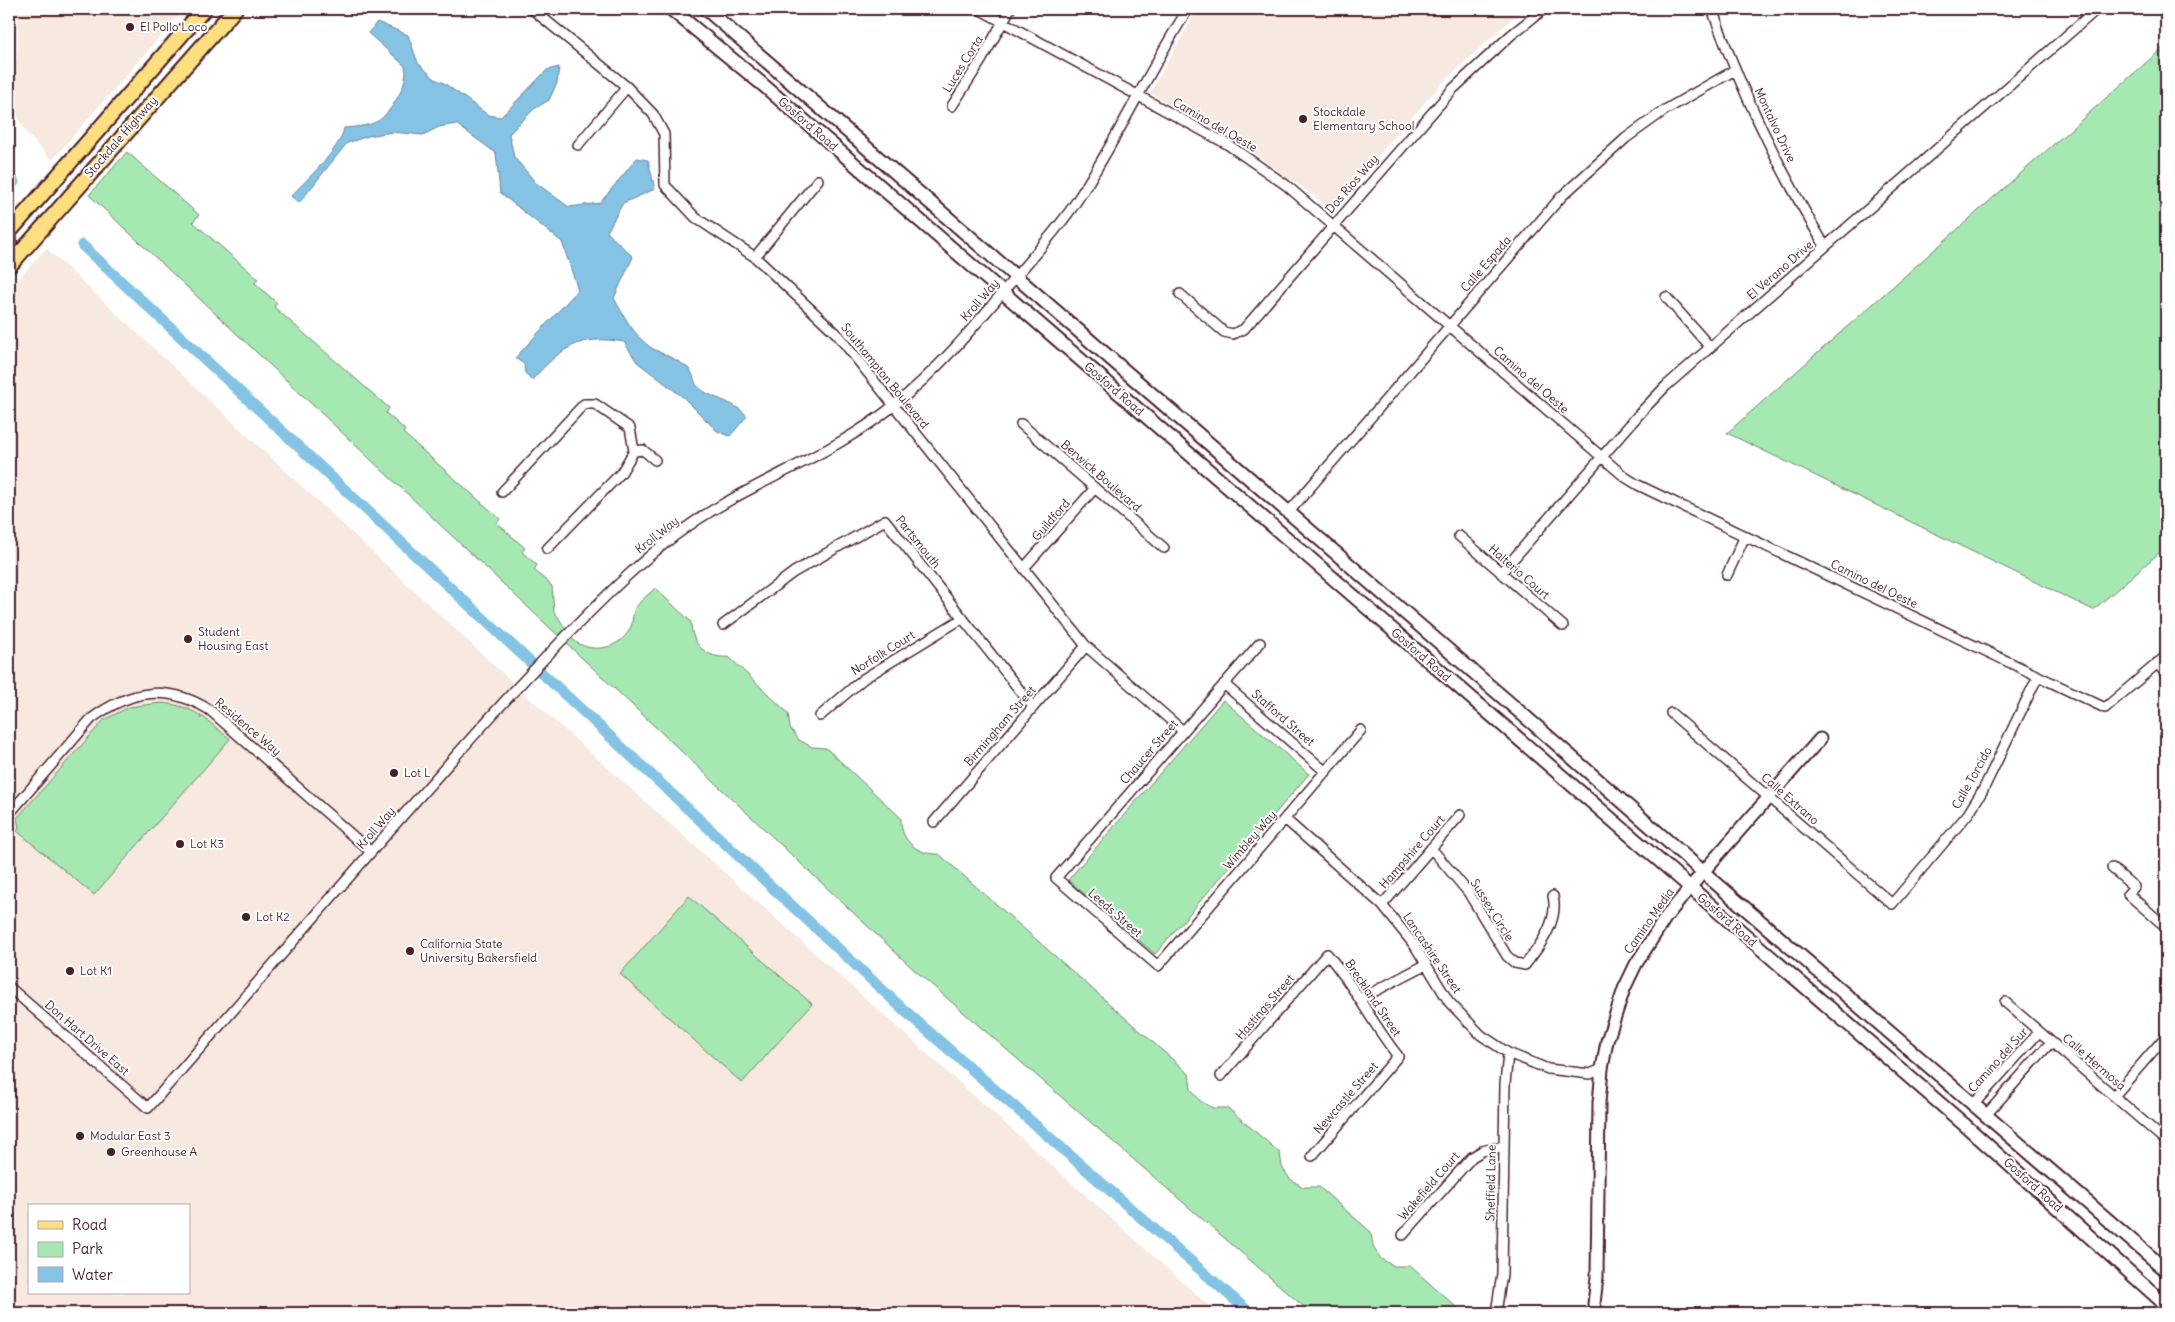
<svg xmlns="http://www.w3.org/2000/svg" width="2175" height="1322" viewBox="0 0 2175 1322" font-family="Delius,sans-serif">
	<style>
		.built { fill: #f7e9df; fill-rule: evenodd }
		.green { fill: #a5e8b2; stroke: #78846e }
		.water { fill: #85c3e5; stroke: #6d819b }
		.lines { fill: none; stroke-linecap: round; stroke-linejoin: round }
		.canal { stroke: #85c3e5; stroke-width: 11 }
		.minor-casing { stroke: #4a1f2b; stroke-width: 12 }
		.tertiary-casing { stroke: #4a1f2b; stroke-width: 15 }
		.secondary-casing { stroke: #4a1f2b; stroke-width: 16 }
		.primary-casing { stroke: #4a1f2b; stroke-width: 18 }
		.minor { stroke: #fff; stroke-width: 9 }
		.tertiary { stroke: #fff; stroke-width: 11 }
		.secondary { stroke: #fff; stroke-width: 12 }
		.primary { stroke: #fddf80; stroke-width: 14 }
		.poi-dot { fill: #4a1f2b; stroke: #fff; stroke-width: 2 }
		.labels { text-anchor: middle; stroke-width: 4; stroke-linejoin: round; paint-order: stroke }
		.poi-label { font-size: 12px; fill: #4a1f2b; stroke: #fff; text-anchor: start }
		.street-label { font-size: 12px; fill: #4a1f2b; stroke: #fff }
	</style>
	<rect width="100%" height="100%" fill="#fff"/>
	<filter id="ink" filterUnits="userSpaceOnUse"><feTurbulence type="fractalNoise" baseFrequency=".02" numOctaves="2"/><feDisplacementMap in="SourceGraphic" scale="10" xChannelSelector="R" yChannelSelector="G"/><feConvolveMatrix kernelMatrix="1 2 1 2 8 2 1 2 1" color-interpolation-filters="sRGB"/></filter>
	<g filter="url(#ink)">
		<path class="built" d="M 17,9 L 184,9 L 52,160 L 28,135 L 19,120 L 15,104 L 14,85 L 18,43 Z
			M 1198,9 L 1525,9 L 1510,20 L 1440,85 L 1337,203 L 1328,206 L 1242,145 L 1150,93 Z
			M 46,248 L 526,695 L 1217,1313 L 9,1313 L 9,290 ZM 29,1206 L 189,1206 L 189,1293 L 29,1293 Z"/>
		<path class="green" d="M 2166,45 L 2166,547 L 2093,610 L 1727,433 Z
			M 127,152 L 199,215 L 193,222 L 258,279 L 255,283 L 277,303 L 274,307 L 389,408 L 386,413 L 405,430 L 403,433 L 500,519 L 497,523 L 525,548 L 522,552 L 537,565 L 534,570 L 552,586 L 554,612 C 563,621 565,634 576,642 C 594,654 620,648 630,629 C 633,623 632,612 636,607 C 641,600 649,594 655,588 L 691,622 C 691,644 706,659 729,657 L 788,713 L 790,728 L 799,740 L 812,747 L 826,748 L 901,818 C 900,841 918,855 939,854 L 1189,1074 L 1191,1089 L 1200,1101 L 1213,1108 L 1228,1108 L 1280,1153 L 1282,1167 L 1290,1179 L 1303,1187 L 1319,1187 L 1371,1232 L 1373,1247 L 1381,1259 L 1394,1266 L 1410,1266 L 1463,1313 L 1311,1313 L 911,967 L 89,195 Z
			M 1223,700 L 1309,774 L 1155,954 L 1068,880 Z
			M 161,703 C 176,704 189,708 201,716 L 200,718 L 203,717 L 230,739 L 94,895 L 17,831 L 19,828 L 17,818 L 104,720 L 129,707 Z
			M 689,896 L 812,1004 L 742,1083 L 620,974 Z"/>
		<path class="water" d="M 377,22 L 408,35 L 418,63 L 435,79 L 444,83 L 488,115 L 501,117 L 547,70 L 559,67 L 557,83 L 549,100 L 534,109 L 509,134 L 514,157 L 536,183 L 569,207 L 600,203 L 637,158 L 648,160 L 655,189 L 623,203 L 607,232 L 633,257 L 614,298 C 623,315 634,335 650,347 C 663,355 679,359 690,370 C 694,375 694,383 698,387 C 713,400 733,400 747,416 L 730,436 L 717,431 L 684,398 L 637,362 L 624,342 C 579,334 561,348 532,380 L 525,373 L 524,364 L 515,358 L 578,290 L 562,242 L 500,193 L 496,153 L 456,124 L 439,127 L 423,135 L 392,132 L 368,136 L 347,143 L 299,203 L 291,196 C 306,180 341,149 344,128 C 355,127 374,126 382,118 C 393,108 410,81 405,66 L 368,33 Z"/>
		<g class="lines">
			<path class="canal" d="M 9,176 L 14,182
				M 82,245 L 904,1010 L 1250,1313"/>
			<g class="minor-casing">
				<path id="minor" d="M 532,9 L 627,87 L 653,114 L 664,134 L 665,185 L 696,218 L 755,257 L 836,333 L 1086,646 L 1183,731
					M 979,9 L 1227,144 L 1286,185 L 1625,477 L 1638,485 L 2105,708 L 2166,656
					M 1712,9 C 1741,91 1780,171 1825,246
					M 952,106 L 981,61 L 1010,9
					M 578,145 L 627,87
					M 755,257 L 818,180
					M 1180,294 L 1224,332 L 1233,334 L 1244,329 L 1452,90 L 1511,35 L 1544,9
					M 1666,297 L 1710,347
					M 1021,424 L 1164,548
					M 634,451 L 643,450 L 655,460
					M 502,492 L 584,404 L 595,404 L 630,428 L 634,451 L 621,473 L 547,549
					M 1288,513 L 1562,196 L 1626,138 L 1665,110 L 1735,70
					M 1459,536 L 1563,626
					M 1024,568 L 1095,488
					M 1501,573 L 1641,412 L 1666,386 L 2097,9
					M 1727,575 L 1745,536
					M 723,625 L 794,572 L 885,520 L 1033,707
					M 1260,643 L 1056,878 L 1158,966 L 1361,730
					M 2157,663 L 2166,674
					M 1224,684 L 1326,772
					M 1671,713 L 1892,904 L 1968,814 L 1983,790 L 2038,676
					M 820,716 L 863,679 L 963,618
					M 9,814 L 91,719 C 131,689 169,684 211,711 L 371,852
					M 1285,819 L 1382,905 L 1415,946 L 1449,1002 L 1481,1035 L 1508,1053 L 1548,1069 L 1590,1074 L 1602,1069
					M 934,822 L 1086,646
					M 1431,848 L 1468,892 L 1507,956 L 1515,963 L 1525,965 C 1540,946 1559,921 1553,896
					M 2112,868 L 2134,887 L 2128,894 L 2166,927
					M 1382,905 L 1460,815
					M 9,987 L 148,1108 C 229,1015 310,922 391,829 C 467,743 543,655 627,576 C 657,548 689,523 725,503 C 781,471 841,448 892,407 C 940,369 979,321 1018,274 C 1038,250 1059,228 1076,202 C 1117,140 1148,72 1188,9
					M 1360,999 L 1425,965
					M 2005,1002 L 2166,1141
					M 1221,1076 L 1327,954 C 1355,986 1372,1024 1398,1056 L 1312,1156
					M 2114,1096 L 2166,1036
					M 1974,1104 L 2039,1032
					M 1986,1115 L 2051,1042
					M 1403,1235 L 1472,1157 L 1482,1151 L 1504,1146
					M 1496,1313 L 1502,1274 L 1505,1084 L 1508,1053"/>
			</g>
			<g class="tertiary-casing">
				<path id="tertiary" d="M 1597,1313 L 1594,1304 L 1597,1277 L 1599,1103 L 1602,1069 L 1607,1041 L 1624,989 L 1636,964 L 1666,917 L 1703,872 L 1820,739"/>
			</g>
			<g class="secondary-casing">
				<path id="secondary" d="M 671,9 L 762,84 L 1966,1126 L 2166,1305
					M 706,9 L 1536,726 L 1703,872 L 2166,1270"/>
			</g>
			<g class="primary-casing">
				<path id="primary" d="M 9,232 L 204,9
					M 9,238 L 9,247
					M 9,266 L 235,9"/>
			</g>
			<use href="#minor" class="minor"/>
			<use href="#tertiary" class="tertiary"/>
			<use href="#secondary" class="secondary"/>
			<use href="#primary" class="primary"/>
		</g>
	</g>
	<g class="poi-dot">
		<circle cx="130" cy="27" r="5"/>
		<circle cx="1303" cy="119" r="5"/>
		<circle cx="188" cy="639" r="5"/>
		<circle cx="394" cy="773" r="5"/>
		<circle cx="180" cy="844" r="5"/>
		<circle cx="246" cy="917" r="5"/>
		<circle cx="410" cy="951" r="5"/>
		<circle cx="70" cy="971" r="5"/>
		<circle cx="80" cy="1136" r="5"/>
		<circle cx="111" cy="1152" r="5"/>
	</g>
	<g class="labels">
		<g class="poi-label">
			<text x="140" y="31">El Pollo Loco</text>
			<text x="1313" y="116">Stockdale<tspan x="1313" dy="14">Elementary School</tspan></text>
			<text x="198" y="636">Student<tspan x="198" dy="14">Housing East</tspan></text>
			<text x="404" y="777">Lot L</text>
			<text x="190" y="848">Lot K3</text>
			<text x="256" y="921">Lot K2</text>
			<text x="420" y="948">California State<tspan x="420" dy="14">University Bakersfield</tspan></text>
			<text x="80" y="975">Lot K1</text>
			<text x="90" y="1140">Modular East 3</text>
			<text x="121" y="1156">Greenhouse A</text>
		</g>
		<g class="street-label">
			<text transform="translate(963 64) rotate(-58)" y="4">Luces Corta</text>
			<text transform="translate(808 124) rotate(41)" y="4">Gosford Road</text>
			<text transform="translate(1215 125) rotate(30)" y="4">Camino del Oeste</text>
			<text transform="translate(1775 125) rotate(65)" y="4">Montalvo Drive</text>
			<text transform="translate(121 137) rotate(-49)" y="4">Stockdale Highway</text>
			<text transform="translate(1352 184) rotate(-49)" y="4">Dos Rios Way</text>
			<text transform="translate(1486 264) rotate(-49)" y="4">Calle Espada</text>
			<text transform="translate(1780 270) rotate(-41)" y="4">El Verano Drive</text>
			<text transform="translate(980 300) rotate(-49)" y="4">Kroll Way</text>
			<text transform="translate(885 376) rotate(51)" y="4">Southampton Boulevard</text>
			<text transform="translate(1531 380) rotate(41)" y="4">Camino del Oeste</text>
			<text transform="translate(1114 389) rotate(41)" y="4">Gosford Road</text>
			<text transform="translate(1101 476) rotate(41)" y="4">Berwick Boulevard</text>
			<text transform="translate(1051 520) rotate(-49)" y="4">Guildford</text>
			<text transform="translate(657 535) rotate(-38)" y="4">Kroll Way</text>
			<text transform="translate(918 542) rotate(51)" y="4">Partsmouth</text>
			<text transform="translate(1519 572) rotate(41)" y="4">Halterio Court</text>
			<text transform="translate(1874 584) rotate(26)" y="4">Camino del Oeste</text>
			<text transform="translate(883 653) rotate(-32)" y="4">Norfolk Court</text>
			<text transform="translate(1421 655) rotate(41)" y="4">Gosford Road</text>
			<text transform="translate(1283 718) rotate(41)" y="4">Stafford Street</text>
			<text transform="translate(1000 726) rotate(-49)" y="4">Birmingham Street</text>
			<text transform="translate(248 727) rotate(40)" y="4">Residence Way</text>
			<text transform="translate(1149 752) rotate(-49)" y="4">Chaucer Street</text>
			<text transform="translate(1972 778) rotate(-61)" y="4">Calle Torcido</text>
			<text transform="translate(1790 799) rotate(41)" y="4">Calle Extrano</text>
			<text transform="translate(376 828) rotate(-49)" y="4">Kroll Way</text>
			<text transform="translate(1250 840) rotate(-49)" y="4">Wimbley Way</text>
			<text transform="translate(1412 852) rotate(-49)" y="4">Hampshire Court</text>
			<text transform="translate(1492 910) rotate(58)" y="4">Sussex Circle</text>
			<text transform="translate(1115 913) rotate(41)" y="4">Leeds Street</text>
			<text transform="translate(1727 920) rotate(41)" y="4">Gosford Road</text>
			<text transform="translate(1649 921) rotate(-55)" y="4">Camino Media</text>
			<text transform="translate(1432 953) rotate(56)" y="4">Lancashire Street</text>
			<text transform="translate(1373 998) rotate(56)" y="4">Breckland Street</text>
			<text transform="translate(1265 1007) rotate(-49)" y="4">Hastings Street</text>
			<text transform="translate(87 1038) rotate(41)" y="4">Don Hart Drive East</text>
			<text transform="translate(1998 1060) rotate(-48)" y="4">Camino del Sur</text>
			<text transform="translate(2094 1062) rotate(41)" y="4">Calle Hermosa</text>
			<text transform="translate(1346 1098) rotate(-49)" y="4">Newcastle Street</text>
			<text transform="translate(1491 1183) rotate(-89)" y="4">Sheffield Lane</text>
			<text transform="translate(2033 1185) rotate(42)" y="4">Gosford Road</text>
			<text transform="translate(1429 1186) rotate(-49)" y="4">Wakefield Court</text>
		</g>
	</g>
	<rect width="2175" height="1322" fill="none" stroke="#fff" stroke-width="30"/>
	<rect x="15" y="15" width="2145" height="1292" fill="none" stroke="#4a1f2b" stroke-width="2" filter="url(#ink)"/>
	<rect x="28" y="1204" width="162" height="90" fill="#ffffff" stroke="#b7a5aa"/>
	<rect x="38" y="1221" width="25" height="8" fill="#fddf80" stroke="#b7a5aa"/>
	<text x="72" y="1230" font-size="15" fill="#4a1f2b">Road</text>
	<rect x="38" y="1242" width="25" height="15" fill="#a5e8b2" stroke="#b7a5aa"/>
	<text x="72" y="1254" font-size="15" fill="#4a1f2b">Park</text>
	<rect x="38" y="1267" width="25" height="15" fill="#85c3e5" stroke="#b7a5aa"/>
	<text x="72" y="1280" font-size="15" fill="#4a1f2b">Water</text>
</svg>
